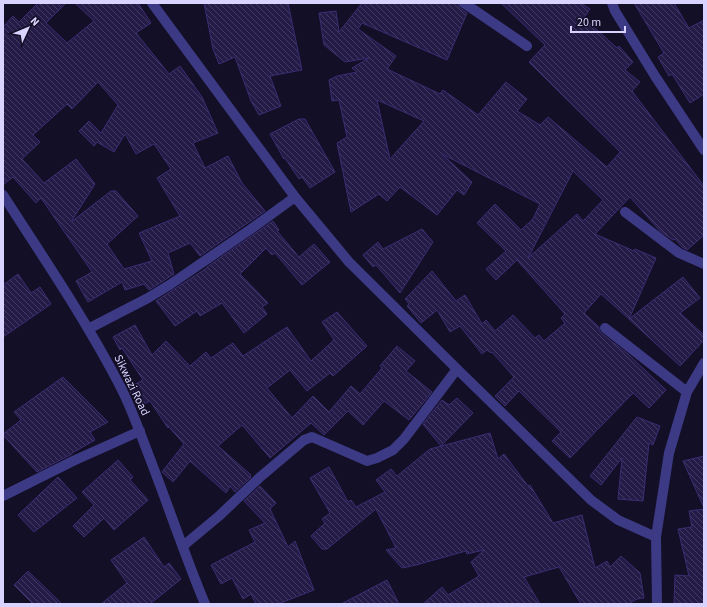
<svg xmlns="http://www.w3.org/2000/svg" width="707" height="607" viewBox="0 0 707 607" font-family="'Source Sans 3',sans-serif">
	<style>
		.building { fill: url(#building-back-hatch); stroke: #3b2d73; fill-rule: evenodd }
		.lines { fill: none; stroke-linecap: round; stroke-linejoin: round }
		.street { stroke: #3d3a85; stroke-width: 10 }
		.labels { text-anchor: middle; stroke-width: 3.5; stroke-linejoin: round; paint-order: stroke }
		.street-label { font-size: 12px; fill: #d9d4ff; stroke: #130f26 }
	</style>
	<defs>
		<pattern id="building-back-hatch" width="6" height="6" patternUnits="userSpaceOnUse"><rect width="6" height="6" fill="#241b47"/><path d="M-1 5l2 2M0 0l6 6M5-1l2 2" fill="none" stroke="#433b63"/></pattern>
	</defs>
	<rect width="100%" height="100%" fill="#130f26"/>
	<path class="building" d="M 38,3 L 66,3 L 46,23 L 67,43 L 94,21 L 75,3 L 138,3 L 151,23 L 136,33 L 169,74 L 180,66 L 202,97 L 218,133 L 193,143 L 205,168 L 228,156 L 242,183 L 265,211 L 200,256 L 190,243 L 168,253 L 174,274 L 149,290 L 144,284 L 125,290 L 122,282 L 88,302 L 76,281 L 92,272 L 41,198 L 36,203 L 13,177 L 3,185 L 3,27 L 13,16 L 19,22 ZM 98,82 L 118,105 L 101,133 L 89,121 L 79,131 L 94,146 L 97,142 L 114,152 L 125,134 L 136,154 L 154,144 L 171,169 L 157,178 L 180,216 L 139,233 L 152,261 L 124,269 L 107,244 L 138,216 L 116,191 L 111,191 L 71,222 L 95,184 L 76,159 L 44,183 L 22,159 L 40,142 L 33,135 L 67,104 L 72,109 Z
		M 204,3 L 288,3 L 302,70 L 270,76 L 281,106 L 259,115 L 251,101 L 235,57 L 219,64 L 213,49 Z
		M 362,3 L 458,3 L 460,8 L 467,13 L 447,60 L 362,23 L 358,29 L 396,56 L 387,69 L 440,94 L 443,90 L 478,115 L 506,82 L 527,99 L 517,111 L 540,125 L 548,117 L 607,167 L 620,152 L 529,62 L 545,45 L 501,3 L 581,3 L 590,9 L 584,18 L 617,48 L 619,46 L 633,62 L 625,70 L 640,82 L 632,91 L 704,186 L 704,235 L 687,250 L 682,247 L 675,239 L 673,240 L 660,231 L 630,197 L 595,234 L 634,251 L 635,249 L 656,258 L 629,319 L 601,294 L 584,313 L 599,327 L 599,330 L 601,333 L 628,354 L 666,390 L 649,408 L 633,393 L 570,458 L 552,441 L 561,432 L 519,391 L 505,406 L 495,396 L 514,377 L 492,352 L 491,353 L 487,350 L 482,354 L 460,326 L 450,332 L 437,310 L 421,323 L 407,306 L 409,304 L 405,299 L 432,271 L 456,301 L 465,295 L 482,324 L 486,320 L 495,331 L 513,315 L 535,338 L 539,335 L 544,341 L 565,323 L 561,318 L 565,314 L 517,260 L 496,280 L 486,269 L 506,251 L 477,223 L 495,204 L 521,230 L 533,219 L 540,204 L 442,154 L 472,182 L 464,195 L 457,190 L 437,215 L 400,187 L 387,201 L 379,194 L 351,212 L 337,143 L 347,137 L 339,100 L 332,101 L 329,80 L 337,76 L 357,72 L 352,68 L 369,58 L 345,62 L 324,45 L 319,13 L 336,11 L 339,32 ZM 377,100 L 424,121 L 390,159 ZM 573,171 L 603,200 L 583,221 L 577,214 L 528,258 Z
		M 634,3 L 674,3 L 689,28 L 704,20 L 704,94 L 690,103 L 672,74 L 669,76 L 658,57 L 664,53 Z
		M 299,119 L 305,119 L 335,172 L 310,188 L 302,177 L 299,179 L 285,158 L 284,159 L 270,134 Z
		M 273,221 L 279,230 L 277,231 L 299,257 L 314,244 L 330,262 L 302,285 L 275,253 L 272,255 L 266,248 L 240,274 L 268,303 L 262,307 L 267,314 L 244,333 L 222,303 L 200,316 L 197,311 L 175,326 L 156,301 L 207,268 L 207,267 Z
		M 422,229 L 433,242 L 400,293 L 376,265 L 373,267 L 363,255 L 378,242 L 383,249 Z
		M 18,274 L 31,293 L 40,287 L 51,304 L 3,337 L 3,285 Z
		M 683,277 L 700,298 L 680,313 L 704,335 L 704,340 L 680,366 L 629,319 Z
		M 337,312 L 367,346 L 333,376 L 330,373 L 307,391 L 290,370 L 267,388 L 292,418 L 313,396 L 329,412 L 351,386 L 360,394 L 382,368 L 380,366 L 397,346 L 415,361 L 406,371 L 432,392 L 409,420 L 384,401 L 363,425 L 348,411 L 324,435 L 311,423 L 270,458 L 242,425 L 218,446 L 251,475 L 250,476 L 251,477 L 235,492 L 230,486 L 226,493 L 190,461 L 173,482 L 163,473 L 162,472 L 184,444 L 169,427 L 168,428 L 150,401 L 139,407 L 128,388 L 143,380 L 122,348 L 120,350 L 113,337 L 135,325 L 152,355 L 166,341 L 190,366 L 206,352 L 211,358 L 233,343 L 243,356 L 287,327 L 311,361 L 334,340 L 322,322 Z
		M 63,377 L 108,422 L 90,432 L 95,440 L 72,453 L 72,454 L 37,472 L 3,435 L 3,434 L 21,420 L 14,412 Z
		M 457,398 L 473,413 L 441,446 L 423,424 L 442,400 L 449,405 Z
		M 637,417 L 660,426 L 653,445 L 649,443 L 643,501 L 618,499 L 622,458 L 601,485 L 590,476 Z
		M 490,433 L 498,459 L 504,454 L 528,486 L 530,485 L 553,523 L 582,515 L 595,568 L 607,561 L 610,567 L 621,556 L 640,573 L 644,598 L 637,599 L 628,604 L 581,604 L 559,567 L 524,577 L 540,604 L 423,604 L 442,587 L 448,595 L 479,576 L 471,562 L 484,550 L 467,554 L 466,551 L 416,565 L 402,568 L 386,550 L 396,548 L 376,509 L 327,549 L 322,549 L 311,536 L 325,523 L 322,519 L 330,513 L 310,478 L 329,467 L 348,502 L 351,500 L 356,507 L 385,492 L 376,480 L 391,469 L 397,476 L 430,449 Z
		M 704,456 L 704,508 L 683,461 Z
		M 118,460 L 133,477 L 130,480 L 148,500 L 114,530 L 104,518 L 84,537 L 73,526 L 94,505 L 82,492 Z
		M 58,477 L 77,498 L 34,532 L 18,515 Z
		M 260,486 L 276,503 L 270,509 L 288,547 L 295,541 L 314,590 L 278,604 L 256,604 L 251,594 L 243,599 L 232,578 L 221,584 L 211,565 L 255,542 L 249,530 L 265,523 L 244,501 Z
		M 704,509 L 704,604 L 674,603 L 675,575 L 689,576 L 678,529 L 692,527 L 689,511 Z
		M 144,537 L 164,567 L 169,563 L 181,579 L 150,604 L 101,604 L 127,583 L 111,560 Z
		M 28,571 L 62,604 L 33,604 L 14,585 Z
		M 387,580 L 399,604 L 341,604 Z"/>
	<g class="lines">
		<path class="street" d="M 152,3 L 295,197 L 349,262 L 457,369 L 591,500 L 618,520 L 656,537
			M 464,3 L 527,46
			M 612,3 L 615,11 L 655,76 L 704,150
			M 3,195 C 43,257 86,320 120,386 C 132,409 140,433 149,456 C 168,505 185,556 205,604
			M 625,212 L 679,253 L 704,264
			M 605,328 L 687,392
			M 88,329 L 148,298 L 171,284 L 251,229 L 295,197
			M 3,496 L 73,461 L 140,431
			M 183,546 L 219,516 L 259,478 L 304,440 L 312,437 L 367,461 L 377,458 L 393,450 L 404,439 L 457,369
			M 657,604 L 656,537 L 669,453 L 687,392 L 704,363"/>
	</g>
	<g class="labels">
		<g class="street-label">
			<text transform="translate(132 385) rotate(64)" y="4">Sikwazi Road</text>
		</g>
	</g>
	<rect width="707" height="607" fill="none" stroke="#d9d4ff" stroke-width="8"/>
	<g transform="translate(28 28) rotate(46)" stroke="#130f26" stroke-width="3" paint-order="stroke">
	<path d="M0-3L7 15L0 10L-7 15Z" fill="#d9d4ff"/>
	<text y="-6" font-size="11" font-weight="bold" text-anchor="middle" fill="#d9d4ff">N</text>
	</g>
	<path d="M571 26v6h54v-6" fill="none" stroke="#d9d4ff" stroke-width="2"/>
	<text x="577" y="26" font-size="12" fill="#d9d4ff" stroke="#130f26" stroke-width="3" paint-order="stroke">20 m</text>
</svg>
